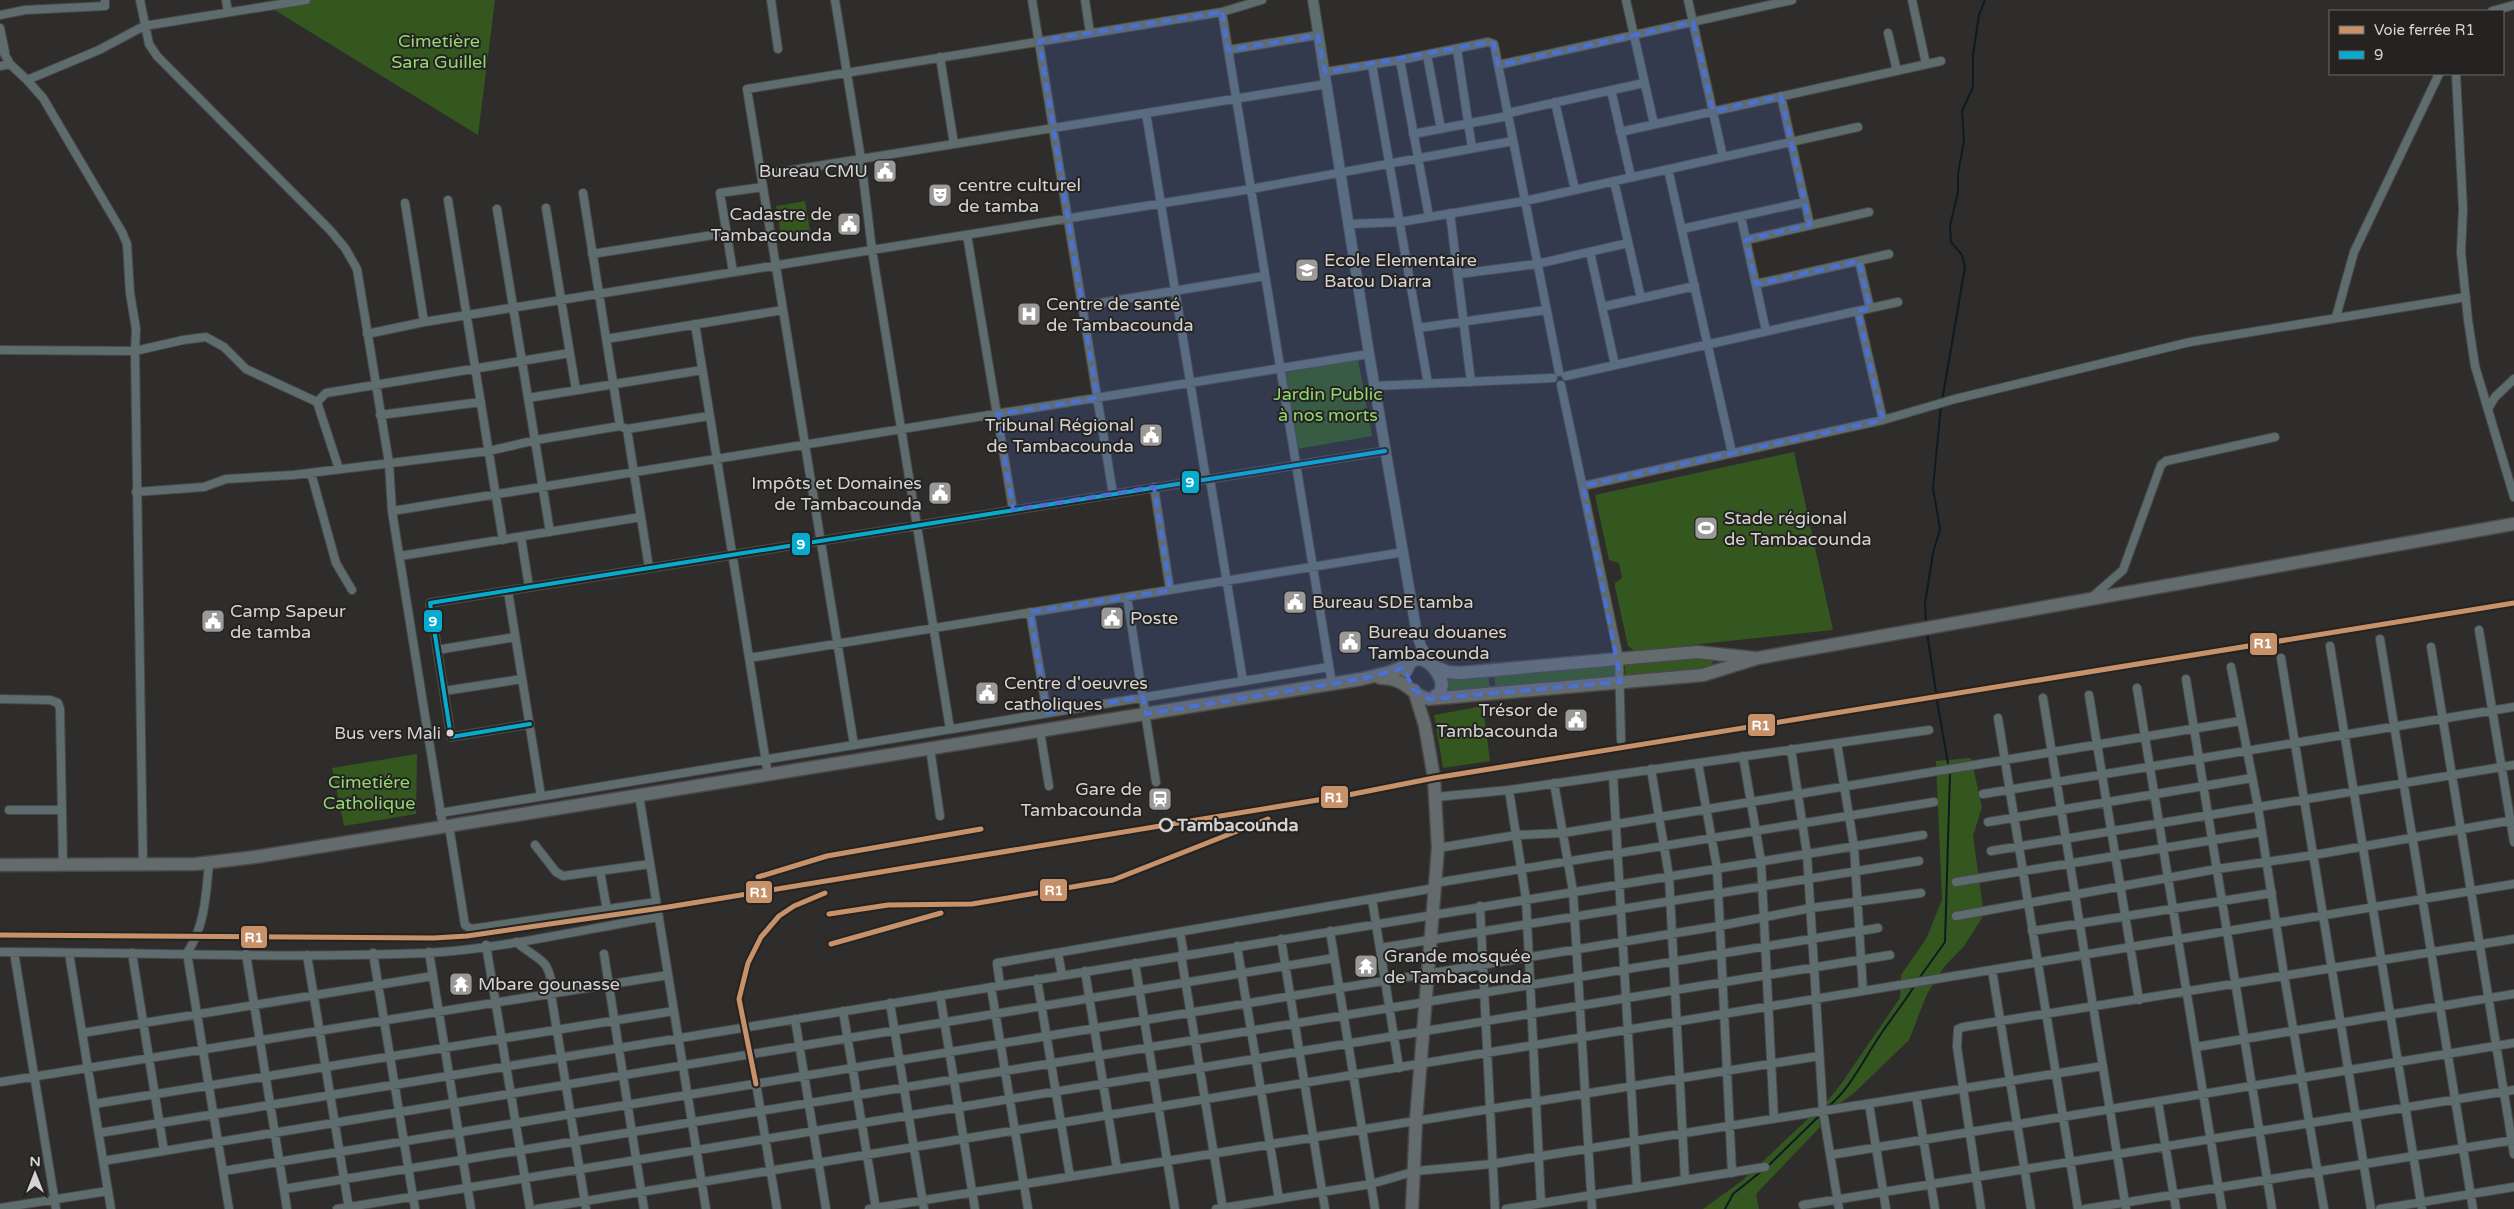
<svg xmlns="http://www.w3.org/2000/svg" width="2514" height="1209" viewBox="0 0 2514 1209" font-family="'Varela Round',sans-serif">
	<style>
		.green { fill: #345720 }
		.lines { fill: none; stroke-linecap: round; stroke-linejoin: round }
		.stream { stroke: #0e1b22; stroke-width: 2 }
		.minor-casing { stroke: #494847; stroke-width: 10 }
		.major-casing { stroke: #494847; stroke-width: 12 }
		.highway-casing { stroke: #494847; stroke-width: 15 }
		.minor { stroke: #5e6c6d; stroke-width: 8 }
		.major { stroke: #5c6d6d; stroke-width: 10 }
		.highway { stroke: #636b6c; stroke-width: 12 }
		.bus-1-casing { stroke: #252321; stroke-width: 8 }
		.bus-1 { stroke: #06acd0; stroke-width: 4 }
		.rail-1-casing { stroke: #252321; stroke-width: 9 }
		.rail-1 { stroke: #c7916a; stroke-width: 5 }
		.marked { fill: #4b70d7; fill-opacity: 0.2; stroke: #4b70d7; stroke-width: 4; stroke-dasharray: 10 6; stroke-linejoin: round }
		.bus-dot { fill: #d6d4d3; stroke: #252321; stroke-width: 2 }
		.stop-dot { fill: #252321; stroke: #d6d4d3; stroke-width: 2.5 }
		.labels { text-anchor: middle; stroke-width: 4; stroke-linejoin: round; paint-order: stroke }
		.bus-label { font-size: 17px; fill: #d6d4d3; stroke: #252321; text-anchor: end }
		.park-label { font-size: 18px; fill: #93d771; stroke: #252321 }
		.poi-label { font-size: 18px; fill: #d6d4d3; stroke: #252321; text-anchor: start }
		.stop-label { font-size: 18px; font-weight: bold; fill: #d6d4d3; stroke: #252321; text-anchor: start }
		.line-badge { stroke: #252321; stroke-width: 2 }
		.badge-label { font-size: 14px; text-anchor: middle; font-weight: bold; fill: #fff }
	</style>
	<rect width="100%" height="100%" fill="#2e2d2c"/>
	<path class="green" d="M 306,0 L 495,0 L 478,135 L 268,6 Z
		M 805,201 L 811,237 L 782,242 L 776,206 Z
		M 1358,360 L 1372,436 L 1297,449 L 1284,373 Z
		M 1794,452 L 1833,630 L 1635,651 L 1628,646 L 1615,587 L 1615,583 L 1622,578 L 1619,563 L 1609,560 L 1595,495 Z
		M 1703,653 L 1714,658 L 1711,669 L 1625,676 L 1625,664 Z
		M 1618,662 L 1617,679 L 1496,690 L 1494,674 Z
		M 1488,674 L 1490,690 L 1450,692 L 1448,681 L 1450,678 Z
		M 1483,706 L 1490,761 L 1443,768 L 1434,715 Z
		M 417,754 L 416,814 L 344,826 L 332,768 Z
		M 1971,758 L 1982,807 L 1973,836 L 1984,915 L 1964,946 L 1944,967 L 1927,994 L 1909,1040 L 1854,1093 L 1839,1104 L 1825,1104 L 1841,1084 L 1900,998 L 1901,975 L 1926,939 L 1942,900 L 1936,761 Z
		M 1818,1113 L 1820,1127 L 1756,1194 L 1759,1209 L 1703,1209 L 1743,1180 L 1810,1117 Z"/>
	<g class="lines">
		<path class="stream" d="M 1942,401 L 1965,267 L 1962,255 L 1951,242 L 1950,226 L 1958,192 L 1958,173 L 1964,141 L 1962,111 L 1973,87 L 1973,55 L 1979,15 L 1985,0
			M 1926,622 L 1925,604 L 1933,553 L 1940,529 L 1933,488 L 1941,405
			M 1927,632 L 1936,692
			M 1937,701 L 1948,763
			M 1920,977 L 1945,942 L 1950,773
			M 1829,1106 C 1851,1087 1861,1064 1877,1040 C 1888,1022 1902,1006 1913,988
			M 1767,1167 L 1820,1115
			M 1725,1209 L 1733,1194 L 1763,1170"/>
		<g class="minor-casing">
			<path id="minor" d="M 140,0 L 149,44 L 157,56 L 330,230 L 345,248 L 357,269 L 389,463 L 392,511 L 443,827
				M 226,0 L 228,12
				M 771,0 L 778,49
				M 835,0 L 861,159 L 872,250 L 950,729
				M 1032,0 L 1113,494
				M 1085,0 L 1090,33
				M 1626,0 L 1654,124
				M 1688,0 L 1723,157
				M 1912,0 L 1926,64
				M 2492,11 L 2514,5
				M 1222,12 L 1332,684
				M 0,15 L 25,10 L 105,6 L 105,0
				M 0,28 L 5,52
				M 1888,33 L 1897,71
				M 0,46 L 10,64 L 27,80 L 99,50 L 144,26 L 306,0
				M 1457,49 L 1472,148
				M 1228,50 L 1318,35
				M 1427,55 L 1441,129
				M 940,57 L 954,144
				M 1400,60 L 1429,217
				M 1372,65 L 1428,384
				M 1498,65 L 1792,0
				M 0,66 L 10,64
				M 1325,72 L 1400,60 L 1488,42 L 1494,44 L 1559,372
				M 2456,74 L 2463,209 L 2461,252 L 2468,320 L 2475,366 L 2514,497
				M 27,80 L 43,98 L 122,232 L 127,244 L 130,293 L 136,329 L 135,351 L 183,340 L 206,337 L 224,347 L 246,369 L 317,402 L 339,469
				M 1611,90 L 1631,177
				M 1781,96 L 1810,225
				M 1555,102 L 1575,190
				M 1146,113 L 1206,479
				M 1508,113 L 1644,83
				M 1620,132 L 1941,61
				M 1413,134 L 1508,116
				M 1668,169 L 1732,453
				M 761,175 L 1327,84
				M 1614,181 L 1641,298
				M 583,193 L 620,426
				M 448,200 L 503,540
				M 405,203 L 424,322
				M 546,208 L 576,390
				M 497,209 L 550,532
				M 1450,213 L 1471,382
				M 1741,217 L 1766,331
				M 1350,224 L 1400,222 L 1525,201 L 1858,127
				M 1682,229 L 1805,202
				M 967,235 L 1013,510
				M 1746,240 L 1869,212
				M 1590,252 L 1615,365
				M 592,254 L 726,233
				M 1859,261 L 1870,308
				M 733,272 L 720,193 L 763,187
				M 1458,274 L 1537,264 L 1628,243
				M 1756,284 L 1889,254
				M 1082,306 L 1265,276
				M 1602,307 L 1695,286
				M 1858,311 L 1883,420
				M 2336,317 L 2354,252 L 2439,74
				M 695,324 L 768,775
				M 1418,328 L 1546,310
				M 367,334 L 424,322 L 1251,189 L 1513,141
				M 606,339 L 783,310
				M 0,350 L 135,351 L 143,865
				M 1566,376 L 1898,302
				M 1561,385 L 1619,658 L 1621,740
				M 1374,386 L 1553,378
				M 528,398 L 702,370
				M 317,402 L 326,393 L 570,353
				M 2488,409 L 2495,397 L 2514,379
				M 380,415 L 481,402
				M 627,429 L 649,568
				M 311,473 L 336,563 L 352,590
				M 1210,479 L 1243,681
				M 1583,486 L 1883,420 L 1955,399 L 2190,342 L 2466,297
				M 1154,487 L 1170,590
				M 136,492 L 204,487 L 226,479 L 293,475 L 489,451 L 536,440 L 620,426 L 627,429 L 709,416
				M 392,511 L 1369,354
				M 521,537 L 529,587
				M 400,556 L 641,517
				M 508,591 L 541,796
				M 1127,597 L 1156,782
				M 2091,598 L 2123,570 L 2161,465 L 2166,461 L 2275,437
				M 1030,612 L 1047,713
				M 2479,630 L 2514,842
				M 2380,639 L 2473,1209
				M 2330,646 L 2422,1209
				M 2431,647 L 2514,1154
				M 437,650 L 515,637
				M 749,658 L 1404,552
				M 2281,658 L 2371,1209
				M 2231,667 L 2258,807 L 2284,975 L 2324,1209
				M 2186,679 L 2272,1209
				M 2137,688 L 2222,1209
				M 444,691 L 522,679
				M 2089,695 L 2139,1000
				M 2043,698 L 2126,1209
				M 0,699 L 50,700 L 58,703 L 60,709 L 63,865
				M 1998,718 L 2078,1209
				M 530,724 L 451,737 L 430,603 L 1385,451
				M 1040,731 L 1049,786
				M 1837,743 L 1854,846 L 1863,991
				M 854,745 L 747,89 L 1222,12 L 1262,0
				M 930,748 L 940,816
				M 1791,749 L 1807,854 L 1823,1111 L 1839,1209
				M 1743,756 L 1761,861 L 1774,1119
				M 1698,763 L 1717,868 L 1732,1173
				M 1651,769 L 1669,876 L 1685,1180
				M 1613,775 L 1637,1188
				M 1554,783 L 1573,891 L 1592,1209
				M 1509,790 L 1526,899 L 1541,1203
				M 1983,794 L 2514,707
				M 639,795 L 706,1209
				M 1436,797 L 1509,790 L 1929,730
				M 9,810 L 61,810
				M 440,813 L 1329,667
				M 1988,822 L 2252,778
				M 449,826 L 465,925 L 471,929 L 656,902
				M 535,845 L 556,872 L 563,876 L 650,864
				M 1438,848 L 1517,835 L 1563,833 L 2240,721
				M 1991,851 L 2514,765
				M 209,863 C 206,895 205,926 187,953 L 229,1209
				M 600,871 L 607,910
				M 1956,882 L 2262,832
				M 1435,883 L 1934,802
				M 1372,899 L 1399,1068
				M 1480,906 L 1495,1209
				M 1956,916 L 2217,869 L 2314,855 L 2514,820
				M 1330,931 L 1375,1209
				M 2032,931 L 2272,893
				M 1180,932 L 1184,955
				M 1281,939 L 1325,1209
				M 516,942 C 541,963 549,956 553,993
				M 486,945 L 530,1209
				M 1237,946 L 1279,1199
				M 1380,948 L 1919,861
				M 0,952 C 142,952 285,959 427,953 C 502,949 584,929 659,917
				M 14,952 L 56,1209
				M 429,952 L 471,1209
				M 69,953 L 111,1209
				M 132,953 L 164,1151
				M 373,953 L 415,1209
				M 1058,953 L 1062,975
				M 246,954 L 287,1209
				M 604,954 L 644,1209
				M 307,955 L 349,1209
				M 1181,955 L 1223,1209
				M 1135,963 L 1175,1209
				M 1992,970 L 2031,1209
				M 1085,971 L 1117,1169
				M 1037,979 L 1070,1177
				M 1000,985 L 997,963 L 1435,888
				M 991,987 L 1028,1209
				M 551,994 L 586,1209
				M 940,995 L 975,1209
				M 890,1003 L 924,1209
				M 843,1011 L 876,1209
				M 795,1019 L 826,1209
				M 82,1033 L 433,976
				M 2196,1047 L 2514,994
				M 0,1082 L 668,975
				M 756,1083 L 777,1209
				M 1916,1096 L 1935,1209
				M 2158,1102 L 2176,1209
				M 94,1104 L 674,1011
				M 1869,1104 L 1886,1209
				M 99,1133 L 1923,835
				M 1830,1155 L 2514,1043
				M 103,1161 L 1334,958
				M 223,1171 L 1719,926 L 1811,908 L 1921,893
				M 284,1189 L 1878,928
				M 1803,1205 L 2514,1090
				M 0,1208 L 108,1191
				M 337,1209 L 1890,955
				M 537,1209 L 2514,884
				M 869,1209 L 1819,1056
				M 1216,1209 L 1371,1184 L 1416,1171 L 1492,1164 L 2103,1066
				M 1506,1209 L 1765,1167
				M 1981,1209 L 1957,1047 L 1958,1029 L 1963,1027 L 2514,939
				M 2085,1209 L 2514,1140
				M 2380,1209 L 2514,1187"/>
		</g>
		<g class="major-casing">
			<path id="major" d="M 1313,0 L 1369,354 L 1417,635 L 1421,646 L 1432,665"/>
		</g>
		<g class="highway-casing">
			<path id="highway" d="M 1433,666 L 1448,672 L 1460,673 L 1697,652 L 1755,658
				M 1406,671 C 1415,645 1440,667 1442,685 L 1440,693 L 1434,697
				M 1380,678 C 1408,678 1411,696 1429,699 L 1703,675 L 1758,658 L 2514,524
				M 0,865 L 196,864 L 255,857 L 1362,679 L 1390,672 L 1408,665
				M 1412,1209 L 1416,1120 L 1438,848 L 1434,778 L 1425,726 L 1414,690"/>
		</g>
		<use href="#minor" class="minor"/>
		<use href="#major" class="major"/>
		<use href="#highway" class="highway"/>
		<g class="bus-1-casing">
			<path id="bus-1" d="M 530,724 L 451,737 L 430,603 L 1385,451"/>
		</g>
		<use href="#bus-1" class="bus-1"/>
		<g class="rail-1-casing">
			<path id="rail-1" d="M 758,877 L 827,856 L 981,829
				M 829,914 L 888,905 L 972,904 L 1113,880 L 1268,819
				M 0,935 L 434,938 L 467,936 L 668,907 L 1348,795 L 1434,778 L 2514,603
				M 831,944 L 941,913
				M 756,1084 L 739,999 L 748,963 L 761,937 L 779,916 L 794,906 L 825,893"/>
		</g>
		<use href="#rail-1" class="rail-1"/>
	</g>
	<path class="marked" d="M 1222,12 L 1228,50 L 1318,35 L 1325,72 L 1488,42 L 1494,44 L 1498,65 L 1693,22 L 1713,111 L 1781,96 L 1810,225 L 1746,240 L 1756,284 L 1859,261 L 1870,308 L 1858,311 L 1883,420 L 1583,486 L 1621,682 L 1429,699 L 1413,689 L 1404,668 L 1362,679 L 1146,714 L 1143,697 L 1047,713 L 1030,612 L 1170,590 L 1154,487 L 1013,510 L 997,414 L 1097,398 L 1039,41 Z"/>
	<defs>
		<g id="civic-square" transform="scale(1.25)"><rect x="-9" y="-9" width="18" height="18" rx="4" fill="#9b9a99" stroke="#252321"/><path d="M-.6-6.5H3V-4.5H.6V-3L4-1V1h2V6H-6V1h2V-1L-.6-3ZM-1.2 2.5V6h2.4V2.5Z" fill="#fff"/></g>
		<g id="theatre-square" transform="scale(1.25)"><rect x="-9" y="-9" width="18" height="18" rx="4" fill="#9b9a99" stroke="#252321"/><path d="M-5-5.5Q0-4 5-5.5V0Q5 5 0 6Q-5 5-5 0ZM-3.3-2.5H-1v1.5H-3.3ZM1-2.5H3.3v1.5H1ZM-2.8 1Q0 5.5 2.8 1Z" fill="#fff"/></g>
		<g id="school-square" transform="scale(1.25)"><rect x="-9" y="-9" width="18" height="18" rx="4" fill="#9b9a99" stroke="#252321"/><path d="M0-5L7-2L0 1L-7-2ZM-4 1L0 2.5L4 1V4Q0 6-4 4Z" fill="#fff"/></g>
		<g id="hospital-square" transform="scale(1.25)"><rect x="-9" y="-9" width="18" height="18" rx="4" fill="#9b9a99" stroke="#252321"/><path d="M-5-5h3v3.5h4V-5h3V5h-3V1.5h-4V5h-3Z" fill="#fff"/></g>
		<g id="stadium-square" transform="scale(1.25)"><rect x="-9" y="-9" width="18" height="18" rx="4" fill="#9b9a99" stroke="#252321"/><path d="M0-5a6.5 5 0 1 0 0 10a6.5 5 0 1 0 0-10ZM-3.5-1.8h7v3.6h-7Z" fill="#fff"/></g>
		<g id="station-square" transform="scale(1.25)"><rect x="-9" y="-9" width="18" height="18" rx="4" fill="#9b9a99" stroke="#252321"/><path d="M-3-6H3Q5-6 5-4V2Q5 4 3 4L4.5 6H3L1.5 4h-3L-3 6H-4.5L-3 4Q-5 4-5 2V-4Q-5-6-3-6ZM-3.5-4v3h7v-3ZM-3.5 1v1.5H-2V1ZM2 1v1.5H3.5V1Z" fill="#fff"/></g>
		<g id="temple-square" transform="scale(1.25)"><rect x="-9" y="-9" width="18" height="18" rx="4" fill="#9b9a99" stroke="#252321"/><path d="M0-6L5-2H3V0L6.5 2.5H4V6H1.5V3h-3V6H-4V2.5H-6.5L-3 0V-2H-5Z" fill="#fff"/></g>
	</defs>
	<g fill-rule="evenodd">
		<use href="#civic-square" x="885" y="171"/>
		<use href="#theatre-square" x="940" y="195"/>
		<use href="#civic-square" x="849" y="224"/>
		<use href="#school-square" x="1307" y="270"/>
		<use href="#hospital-square" x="1029" y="314"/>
		<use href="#civic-square" x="1151" y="435"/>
		<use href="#civic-square" x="940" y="493"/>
		<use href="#stadium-square" x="1706" y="528"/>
		<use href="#civic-square" x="1295" y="602"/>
		<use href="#civic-square" x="1112" y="618"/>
		<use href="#civic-square" x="213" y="621"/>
		<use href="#civic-square" x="1350" y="642"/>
		<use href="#civic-square" x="987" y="693"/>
		<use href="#civic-square" x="1576" y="720"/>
		<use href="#station-square" x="1160" y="799"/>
		<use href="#temple-square" x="1366" y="966"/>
		<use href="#temple-square" x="461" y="984"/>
	</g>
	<circle class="bus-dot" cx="450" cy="733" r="4.5"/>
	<circle class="stop-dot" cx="1166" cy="825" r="6"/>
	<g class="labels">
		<g class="bus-label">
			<text x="441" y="739">Bus vers Mali</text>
		</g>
		<g class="park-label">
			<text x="439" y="47">Cimetière<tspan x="439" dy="21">Sara Guillel</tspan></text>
			<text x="1328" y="400">Jardin Public<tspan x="1328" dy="21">à nos morts</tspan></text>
			<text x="369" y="788">Cimetiére<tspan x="369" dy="21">Catholique</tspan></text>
		</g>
		<g class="poi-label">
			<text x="868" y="177" text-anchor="end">Bureau CMU</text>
			<text x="958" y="191">centre culturel<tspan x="958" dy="21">de tamba</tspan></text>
			<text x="832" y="220" text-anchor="end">Cadastre de<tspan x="832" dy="21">Tambacounda</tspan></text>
			<text x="1324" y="266">Ecole Elementaire<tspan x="1324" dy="21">Batou Diarra</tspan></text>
			<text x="1046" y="310">Centre de santé<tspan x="1046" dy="21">de Tambacounda</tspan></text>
			<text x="1134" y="431" text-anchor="end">Tribunal Régional<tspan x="1134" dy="21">de Tambacounda</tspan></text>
			<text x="922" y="489" text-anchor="end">Impôts et Domaines<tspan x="922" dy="21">de Tambacounda</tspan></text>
			<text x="1724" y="524">Stade régional<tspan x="1724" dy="21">de Tambacounda</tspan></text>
			<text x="1312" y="608">Bureau SDE tamba</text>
			<text x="230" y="617">Camp Sapeur<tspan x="230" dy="21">de tamba</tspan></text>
			<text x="1130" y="624">Poste</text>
			<text x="1368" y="638">Bureau douanes<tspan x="1368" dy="21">Tambacounda</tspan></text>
			<text x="1004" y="689">Centre d'oeuvres<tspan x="1004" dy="21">catholiques</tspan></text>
			<text x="1558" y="716" text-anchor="end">Trésor de<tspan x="1558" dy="21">Tambacounda</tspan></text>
			<text x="1142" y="795" text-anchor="end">Gare de<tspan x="1142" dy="21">Tambacounda</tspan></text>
			<text x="1384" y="962">Grande mosquée<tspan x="1384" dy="21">de Tambacounda</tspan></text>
			<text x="478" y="990">Mbare gounasse</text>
		</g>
		<g class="stop-label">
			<text x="1177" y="831">Tambacounda</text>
		</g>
	</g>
	<g class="line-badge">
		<rect x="1181" y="470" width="19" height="24" rx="5" fill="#06acd0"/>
		<rect x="791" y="532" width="20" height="24" rx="5" fill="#06acd0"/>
		<rect x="423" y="609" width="20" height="24" rx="5" fill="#06acd0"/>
		<rect x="2249" y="632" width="29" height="24" rx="5" fill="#c7916a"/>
		<rect x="1747" y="713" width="29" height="24" rx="5" fill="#c7916a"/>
		<rect x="1320" y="785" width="29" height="24" rx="5" fill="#c7916a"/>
		<rect x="1039" y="878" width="29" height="24" rx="5" fill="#c7916a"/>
		<rect x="745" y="880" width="28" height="24" rx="5" fill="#c7916a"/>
		<rect x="240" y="925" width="28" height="24" rx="5" fill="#c7916a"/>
	</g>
	<g class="badge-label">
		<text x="1190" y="487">9</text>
		<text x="801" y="549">9</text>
		<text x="433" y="626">9</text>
		<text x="2263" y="648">R1</text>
		<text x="1761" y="730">R1</text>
		<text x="1334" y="802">R1</text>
		<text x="1054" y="895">R1</text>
		<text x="759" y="897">R1</text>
		<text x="254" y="942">R1</text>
	</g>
	<rect x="2329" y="10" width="175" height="65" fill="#252321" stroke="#6c6a68"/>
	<rect x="2339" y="26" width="25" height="8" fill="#c7916a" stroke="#6c6a68"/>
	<text x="2374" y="35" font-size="15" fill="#d6d4d3">Voie ferrée R1</text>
	<rect x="2339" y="51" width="25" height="8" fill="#06acd0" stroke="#6c6a68"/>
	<text x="2374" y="60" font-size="15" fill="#d6d4d3">9</text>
	<g transform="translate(35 1174)" stroke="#252321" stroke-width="4" paint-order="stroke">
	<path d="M0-4L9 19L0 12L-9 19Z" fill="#d6d4d3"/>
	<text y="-8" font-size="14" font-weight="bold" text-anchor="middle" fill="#d6d4d3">N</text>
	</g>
</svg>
